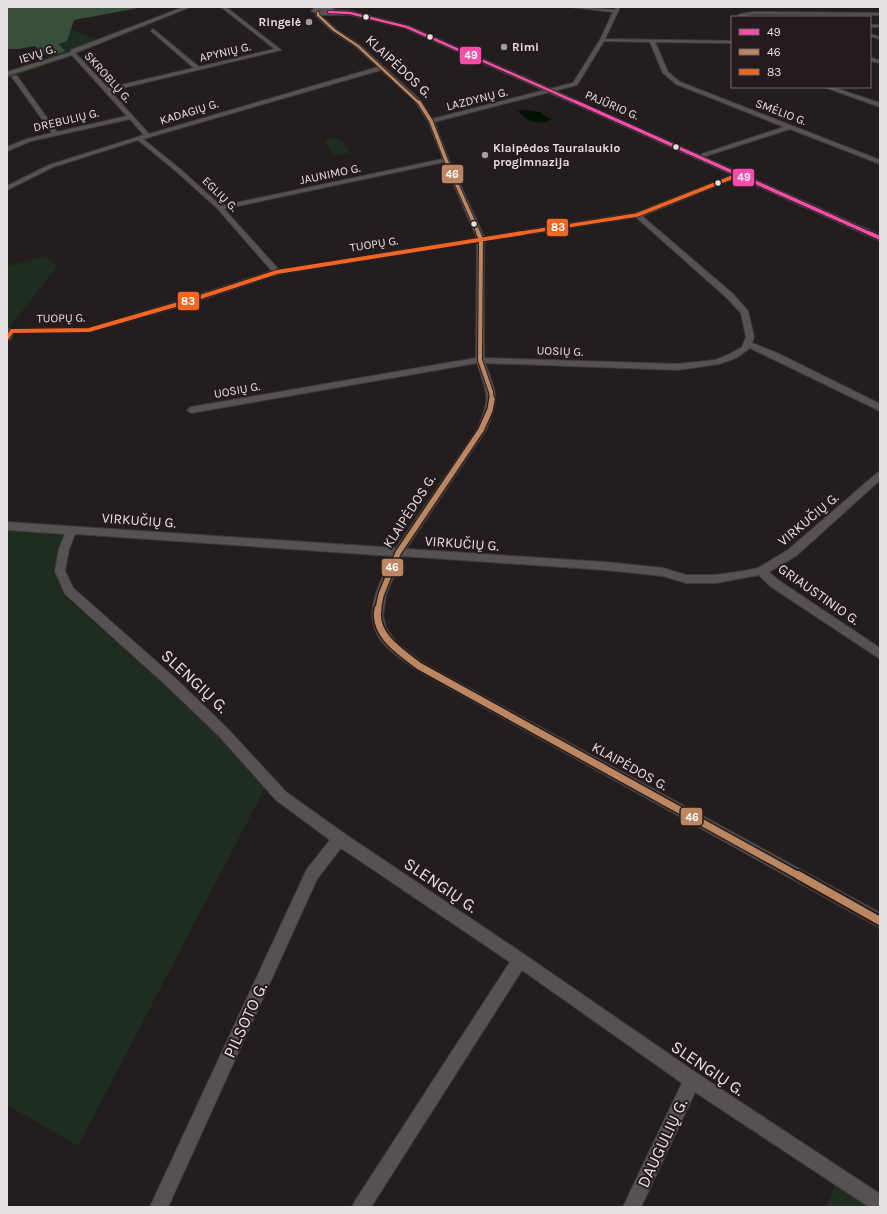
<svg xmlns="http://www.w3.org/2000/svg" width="887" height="1214" viewBox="0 0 887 1214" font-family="Karla,sans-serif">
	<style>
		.green { fill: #1e2d20 }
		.forest { fill: #374f3b }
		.water { fill: #031004 }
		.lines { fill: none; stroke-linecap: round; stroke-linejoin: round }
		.minor-casing { stroke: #403a3b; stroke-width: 2 }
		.secondary-casing { stroke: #403a3b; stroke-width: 2 }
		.minor { fill: #565252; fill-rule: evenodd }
		.secondary { fill: #5c5355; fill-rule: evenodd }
		.bus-1-far2-casing { stroke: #251b1d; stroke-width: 4 }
		.bus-1-far1-casing { stroke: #251b1d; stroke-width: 5 }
		.bus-1-casing { stroke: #251b1d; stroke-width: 6 }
		.bus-2-far5-casing { stroke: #251b1d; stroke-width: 4 }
		.bus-2-far4-casing { stroke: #251b1d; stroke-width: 5 }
		.bus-2-far3-casing { stroke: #251b1d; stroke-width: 6 }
		.bus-2-far2-casing { stroke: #251b1d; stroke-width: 8 }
		.bus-2-far1-casing { stroke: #251b1d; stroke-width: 10 }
		.bus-2-casing { stroke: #251b1d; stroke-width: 12 }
		.bus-3-far1-casing { stroke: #251b1d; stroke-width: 5 }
		.bus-3-casing { stroke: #251b1d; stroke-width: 6 }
		.bus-1-far2 { stroke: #f54da8; stroke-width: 2.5 }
		.bus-1-far1 { stroke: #f54da8; stroke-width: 3.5 }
		.bus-1 { stroke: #f54da8; stroke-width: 4 }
		.bus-2-far5 { stroke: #bb8660; stroke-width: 2.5 }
		.bus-2-far4 { stroke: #bb8660; stroke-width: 3.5 }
		.bus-2-far3 { stroke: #bb8660; stroke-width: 4 }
		.bus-2-far2 { stroke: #bb8660; stroke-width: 5.5 }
		.bus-2-far1 { stroke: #bb8660; stroke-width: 7 }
		.bus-2 { stroke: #bb8660; stroke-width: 8 }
		.bus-3-far1 { stroke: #f26522; stroke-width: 3.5 }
		.bus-3 { stroke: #f26522; stroke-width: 4 }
		.bus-dot { fill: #e7e0e1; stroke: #251b1d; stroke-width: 1.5 }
		.poi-dot { fill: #a29c9d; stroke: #251b1d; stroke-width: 1.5 }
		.labels { text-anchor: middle; stroke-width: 4; stroke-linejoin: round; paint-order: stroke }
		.far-poi-label { font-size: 12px; font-weight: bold; fill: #e7e0e1; stroke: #251b1d; text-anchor: start }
		.far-street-label { font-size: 12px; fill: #e7e0e1; stroke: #251b1d }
		.street-label { font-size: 14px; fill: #e7e0e1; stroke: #251b1d }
		.near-street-label { font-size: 17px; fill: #e7e0e1; stroke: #251b1d }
		.line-badge { stroke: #251b1d; stroke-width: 1.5 }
		.badge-label { font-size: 11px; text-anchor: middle; font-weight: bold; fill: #fff }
	</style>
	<rect width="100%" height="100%" fill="#231d1e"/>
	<path class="green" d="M 71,29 L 98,40 L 72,49 L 70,52 L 72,56 L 7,79 L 7,73 L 50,59 L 46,55 L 62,52 L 59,44 L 67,41 Z
		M 339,138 L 351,153 L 335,155 L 324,140 Z
		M 45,256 L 57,265 L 54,272 L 30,300 L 7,332 L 7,266 Z
		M 7,531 L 64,535 L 59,549 L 55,573 L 65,597 C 134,658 207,717 265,788 L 78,1146 L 7,1105 Z
		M 835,1184 L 869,1207 L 827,1207 Z"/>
	<path class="forest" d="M 7,7 L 144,7 L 74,20 L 67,41 L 59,44 L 65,51 L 62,53 L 46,55 L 35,46 L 19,49 L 7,49 L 7,18 L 8,16 Z"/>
	<path class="water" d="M 524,110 L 540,112 L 543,114 L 542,115 L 552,119 C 540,126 527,122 518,111 Z"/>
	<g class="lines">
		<g class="minor-casing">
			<path id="minor" d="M 184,7 L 190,7 L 75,53 L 108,88 L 194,68 L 151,31 L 153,29 L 199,67 L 275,49 L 221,7 L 226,7 L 281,50 L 110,91 L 149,134 L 378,67 L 356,47 L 332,31 L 316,16 L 316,12 L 320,12 L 320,15 L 336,29 L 360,45 L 419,99 L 432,119 L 573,83 L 600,40 L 613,12 L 571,7 L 615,10 L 616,7 L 620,7 L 605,39 L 732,41 L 732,43 L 655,42 L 668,72 L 680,82 L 880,160 L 880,164 L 790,129 L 706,156 L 702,156 L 702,154 L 784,127 L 676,84 L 663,73 L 650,42 L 604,41 L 577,85 L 434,122 L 449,160 L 484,237 L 636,213 L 736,174 L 740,174 L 740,176 L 642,216 L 733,294 L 748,311 L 754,337 L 752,343 L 777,353 L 880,404 L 880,411 L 750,348 L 736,358 L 719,364 L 678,370 L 485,363 C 497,396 500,397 486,430 L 406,549 L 605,562 L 663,568 L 686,575 L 716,575 L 744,571 L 758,568 L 788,550 L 877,473 L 880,472 L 880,480 L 796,556 L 769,572 L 778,580 L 880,648 L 880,659 L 770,586 L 759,575 L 716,583 L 686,583 L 663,576 L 605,570 L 402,556 L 386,595 L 383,615 L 386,628 L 397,643 L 423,663 L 880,913 L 880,928 L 415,669 C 407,663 398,657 390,650 C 357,621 378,588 392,556 L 75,534 L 69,549 L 65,571 L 73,588 L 176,679 L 227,728 L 286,792 L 345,834 L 525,955 L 698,1074 L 880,1194 L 880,1207 L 869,1207 L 695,1092 L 641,1207 L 623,1207 L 682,1083 L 522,970 L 371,1207 L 352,1207 L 355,1201 L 510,962 L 341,848 L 317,879 L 168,1207 L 150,1207 L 307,869 L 330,840 L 276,800 L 219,736 L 168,687 L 65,594 L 55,571 L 59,549 L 65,534 L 7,530 L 7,522 L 396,548 L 477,430 C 491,397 488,396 477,363 L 191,413 L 187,410 L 191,407 L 476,358 L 477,242 L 278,274 L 185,305 L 89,332 L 14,333 L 10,340 L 7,340 L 7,332 L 9,329 L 89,328 L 179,301 L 272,271 L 218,209 L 176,171 L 138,140 L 53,167 L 7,190 L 7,186 L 49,165 L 144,135 L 130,119 L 31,141 L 7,151 L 7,147 L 27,139 L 52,133 L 12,77 L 13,76 L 17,76 L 57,132 L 127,116 L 72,55 L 7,76 L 7,72 L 71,52 L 71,50 ZM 381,70 L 415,101 L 428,121 L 443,159 L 221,206 L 180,169 L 143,139 ZM 444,162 L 477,238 L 279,270 L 224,209 ZM 636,217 L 727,298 L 741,313 L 746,337 L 742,347 L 730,354 L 715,360 L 678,364 L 484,358 L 484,241 Z
				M 754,12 L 880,13 L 880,15 L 754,14 L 736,17 L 740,14 Z
				M 870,25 L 880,25 L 880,27 L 870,27 Z
				M 870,34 L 880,37 L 880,39 L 870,36 Z
				M 870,58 L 880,60 L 880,63 L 870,61 Z
				M 824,87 L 832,87 L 880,103 L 880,107 Z"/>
		</g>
		<g class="secondary-casing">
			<path id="secondary" d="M 316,7 L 329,7 L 334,9 L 335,10 L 350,11 L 409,26 L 880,235 L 880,241 L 405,28 L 350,15 L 321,15 L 311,11 ZM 319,10 L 327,10 L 318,11 Z"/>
		</g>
		<use href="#minor" class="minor"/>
		<use href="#secondary" class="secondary"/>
		<g class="bus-1-far2-casing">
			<path id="bus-1-far2" d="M 329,12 L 350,13 L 407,27 L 578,103"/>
		</g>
		<g class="bus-1-far1-casing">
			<path id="bus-1-far1" d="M 576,102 L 871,234"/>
		</g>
		<g class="bus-1-casing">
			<path id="bus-1" d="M 869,233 L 880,238"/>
		</g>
		<g class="bus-2-far5-casing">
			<path id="bus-2-far5" d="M 318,13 L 318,15 L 334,30 L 358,46 L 419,103"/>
		</g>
		<g class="bus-2-far4-casing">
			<path id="bus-2-far4" d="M 419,102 L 431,121 L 446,160 L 479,234"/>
		</g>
		<g class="bus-2-far3-casing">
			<path id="bus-2-far3" d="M 478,233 L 481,239 L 480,360 L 491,392 L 492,400"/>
		</g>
		<g class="bus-2-far2-casing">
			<path id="bus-2-far2" d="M 378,610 L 381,595 L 398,553 L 481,430 L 490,410 L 492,399"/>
		</g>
		<g class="bus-2-far1-casing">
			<path id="bus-2-far1" d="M 378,609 C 373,635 401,652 419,666 L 799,876"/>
		</g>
		<g class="bus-2-casing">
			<path id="bus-2" d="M 798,875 L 880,921"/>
		</g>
		<g class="bus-3-far1-casing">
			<path id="bus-3-far1" d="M 516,234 L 637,215 L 738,175"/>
		</g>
		<g class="bus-3-casing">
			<path id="bus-3" d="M 7,338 L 12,331 L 89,330 L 182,303 L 277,272 L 523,233"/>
		</g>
		<use href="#bus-1-far2" class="bus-1-far2"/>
		<use href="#bus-1-far1" class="bus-1-far1"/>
		<use href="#bus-1" class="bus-1"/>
		<use href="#bus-2-far5" class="bus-2-far5"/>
		<use href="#bus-2-far4" class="bus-2-far4"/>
		<use href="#bus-2-far3" class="bus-2-far3"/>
		<use href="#bus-2-far2" class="bus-2-far2"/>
		<use href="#bus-2-far1" class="bus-2-far1"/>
		<use href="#bus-2" class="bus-2"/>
		<use href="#bus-3-far1" class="bus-3-far1"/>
		<use href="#bus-3" class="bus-3"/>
	</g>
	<g class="bus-dot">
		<circle cx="366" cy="17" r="3.5"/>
		<circle cx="430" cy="37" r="3.5"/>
		<circle cx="676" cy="147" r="3.5"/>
		<circle cx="718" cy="183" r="3.5"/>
		<circle cx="474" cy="224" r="3.5"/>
	</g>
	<g class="poi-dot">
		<circle cx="309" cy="22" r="4"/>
		<circle cx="504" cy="47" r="4"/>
		<circle cx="485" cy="155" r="4"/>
	</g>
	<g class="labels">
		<g class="far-poi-label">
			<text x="301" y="26" text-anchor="end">Ringelė</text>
			<text x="512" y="51">Rimi</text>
			<text x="493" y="152">Klaipėdos Tauralaukio<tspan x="493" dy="14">progimnazija</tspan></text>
		</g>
		<g class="far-street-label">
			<text transform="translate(225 52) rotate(-13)" y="4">APYNIŲ G.</text>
			<text transform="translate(37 54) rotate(-18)" y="4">IEVŲ G.</text>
			<text transform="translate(108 77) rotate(48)" y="4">SKROBLŲ G.</text>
			<text transform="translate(477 99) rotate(-14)" y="4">LAZDYNŲ G.</text>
			<text transform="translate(612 105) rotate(23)" y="4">PAJŪRIO G.</text>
			<text transform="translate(189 112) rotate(-17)" y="4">KADAGIŲ G.</text>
			<text transform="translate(781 112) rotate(21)" y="4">SMĖLIO G.</text>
			<text transform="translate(66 120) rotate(-13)" y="4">DREBULIŲ G.</text>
			<text transform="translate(330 174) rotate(-12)" y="4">JAUNIMO G.</text>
			<text transform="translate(220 194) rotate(44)" y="4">EGLIŲ G.</text>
			<text transform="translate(374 244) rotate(-9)" y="4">TUOPŲ G.</text>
			<text transform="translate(61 318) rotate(-1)" y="4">TUOPŲ G.</text>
			<text transform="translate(560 351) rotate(2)" y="4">UOSIŲ G.</text>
			<text transform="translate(237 390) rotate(-10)" y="4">UOSIŲ G.</text>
		</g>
		<g class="street-label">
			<text transform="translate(399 66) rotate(43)" y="5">KLAIPĖDOS G.</text>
			<text transform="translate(409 511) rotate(-57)" y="5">KLAIPĖDOS G.</text>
			<text transform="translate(808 519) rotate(-40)" y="5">VIRKUČIŲ G.</text>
			<text transform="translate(139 520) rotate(4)" y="5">VIRKUČIŲ G.</text>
			<text transform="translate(462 543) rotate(4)" y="5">VIRKUČIŲ G.</text>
			<text transform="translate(819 594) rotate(35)" y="5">GRIAUSTINIO G.</text>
			<text transform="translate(630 766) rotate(29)" y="5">KLAIPĖDOS G.</text>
		</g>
		<g class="near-street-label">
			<text transform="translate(195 681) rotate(43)" y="6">SLENGIŲ G.</text>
			<text transform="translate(441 885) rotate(34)" y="6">SLENGIŲ G.</text>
			<text transform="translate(245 1020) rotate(-65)" y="6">PILSOTO G.</text>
			<text transform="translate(708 1068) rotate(34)" y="6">SLENGIŲ G.</text>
			<text transform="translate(662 1143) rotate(-65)" y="6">DAUGULIŲ G.</text>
		</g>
	</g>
	<g class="line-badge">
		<rect x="459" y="46" width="23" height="19" rx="4" fill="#f54da8"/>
		<rect x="441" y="164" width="23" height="20" rx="4" fill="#bb8660"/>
		<rect x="732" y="168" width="23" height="19" rx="4" fill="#f54da8"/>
		<rect x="546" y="218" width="23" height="19" rx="4" fill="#f26522"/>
		<rect x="177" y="291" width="23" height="20" rx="4" fill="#f26522"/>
		<rect x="381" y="558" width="23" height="19" rx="4" fill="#bb8660"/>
		<rect x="680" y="807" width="23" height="19" rx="4" fill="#bb8660"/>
	</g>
	<g class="badge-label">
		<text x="471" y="59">49</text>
		<text x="452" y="178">46</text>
		<text x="744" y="181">49</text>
		<text x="558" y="231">83</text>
		<text x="188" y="305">83</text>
		<text x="392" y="571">46</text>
		<text x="692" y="821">46</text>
	</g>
	<rect width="887" height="1214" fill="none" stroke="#e7e0e1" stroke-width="16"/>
	<rect x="731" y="16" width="140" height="72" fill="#251b1d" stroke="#736a6b"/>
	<rect x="739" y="29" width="20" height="6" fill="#f54da8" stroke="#736a6b"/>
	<text x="767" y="36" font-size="12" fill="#e7e0e1">49</text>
	<rect x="739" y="49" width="20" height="6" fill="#bb8660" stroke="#736a6b"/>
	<text x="767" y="56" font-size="12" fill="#e7e0e1">46</text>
	<rect x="739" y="69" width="20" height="6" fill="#f26522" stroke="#736a6b"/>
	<text x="767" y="76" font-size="12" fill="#e7e0e1">83</text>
</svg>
